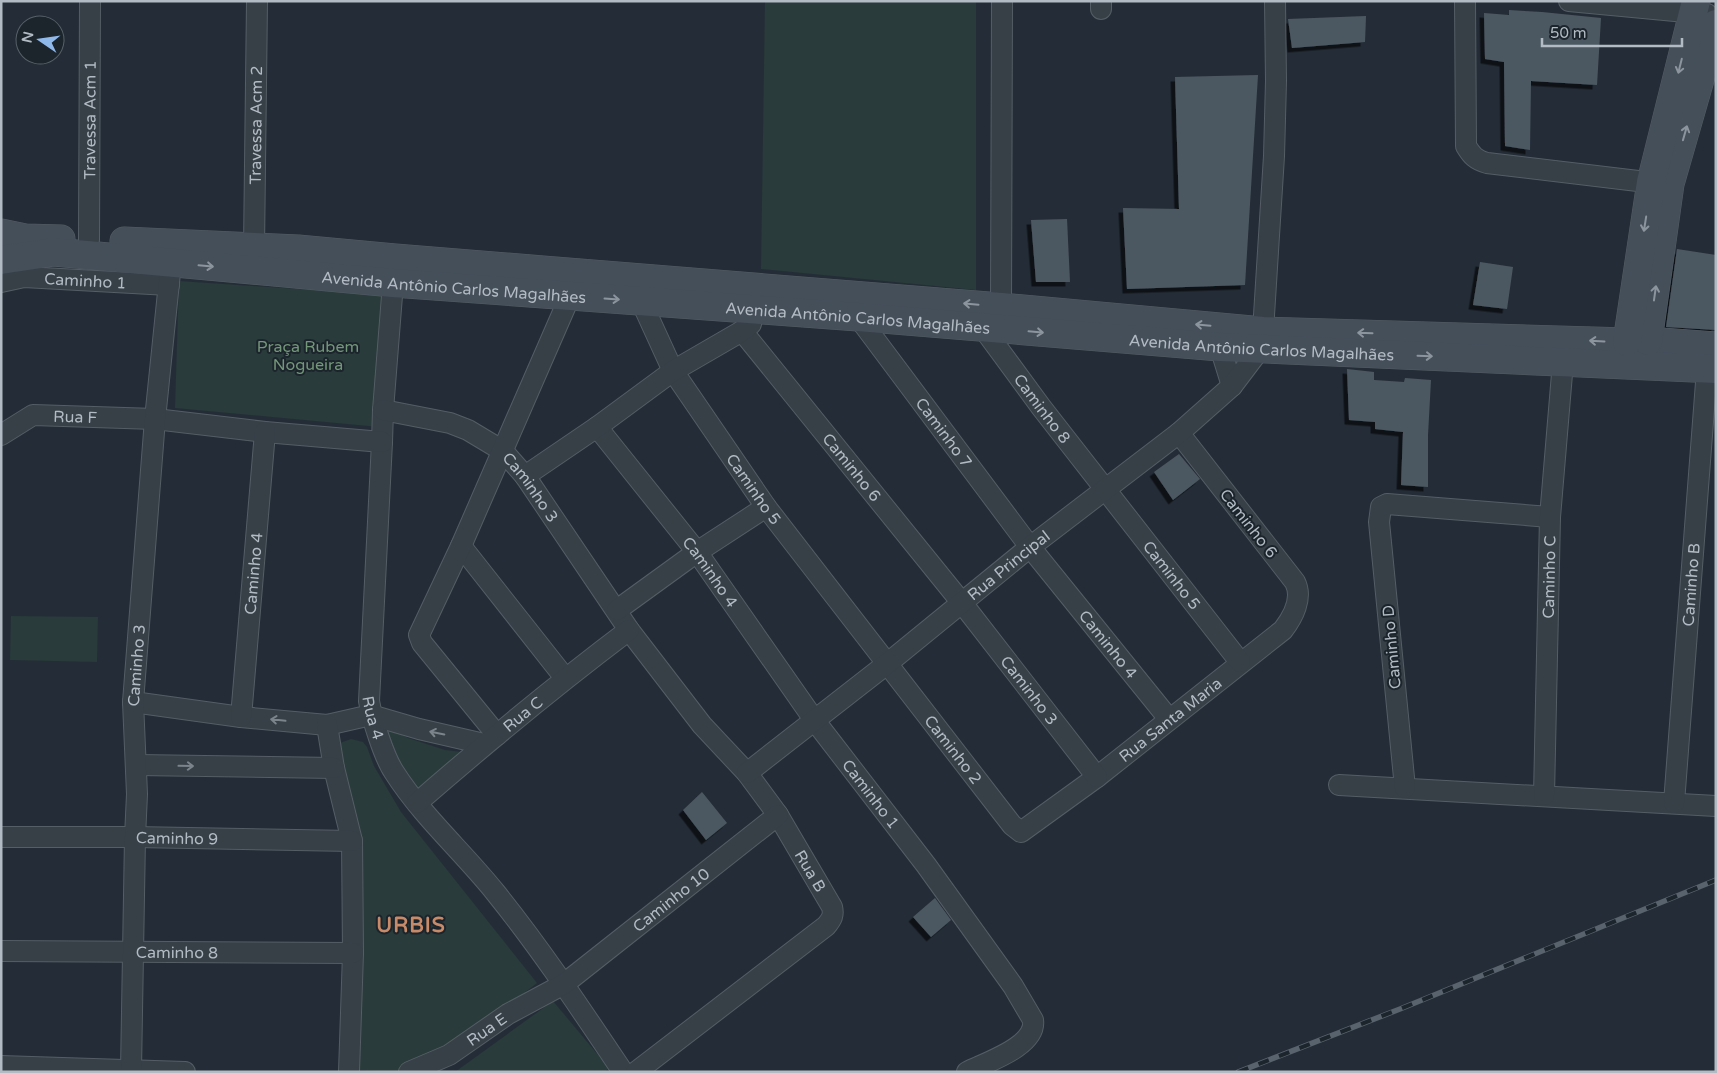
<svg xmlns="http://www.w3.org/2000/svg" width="1717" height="1073" viewBox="0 0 1717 1073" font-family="'Varela Round',sans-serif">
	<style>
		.green { fill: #293b3a }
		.building { fill: #4c5862; filter: url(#shadow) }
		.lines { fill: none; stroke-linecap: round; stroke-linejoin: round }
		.street-casing { stroke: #555d65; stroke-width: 22 }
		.secondary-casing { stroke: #555d65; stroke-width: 29 }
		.street { stroke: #373f47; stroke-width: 20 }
		.secondary { stroke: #454f5a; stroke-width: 28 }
		.rail-casing { stroke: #59636e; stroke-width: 5.5 }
		.rail { stroke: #1c242c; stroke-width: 4; stroke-dasharray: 11; stroke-linecap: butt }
		.oneway { stroke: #8c959e }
		.oneway2 { stroke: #7b838b }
		.labels { text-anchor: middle; stroke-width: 4; stroke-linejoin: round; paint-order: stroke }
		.street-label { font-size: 16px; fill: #b2bac3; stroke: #1c242c }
		.park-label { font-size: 16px; fill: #739779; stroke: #1c242c }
		.district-label { font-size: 21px; font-weight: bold; letter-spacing: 1px; fill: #c78b69; stroke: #1c242c }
	</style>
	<defs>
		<filter id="shadow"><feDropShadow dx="-4.5" dy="4.5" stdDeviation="0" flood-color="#0009"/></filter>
	</defs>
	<rect width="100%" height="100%" fill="#242d37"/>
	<path class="green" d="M 765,1 L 976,1 L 976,290 L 761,269 Z
		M 179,281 L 387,295 L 379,427 L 175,408 Z
		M 11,616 L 98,617 L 97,662 L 10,660 Z
		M 391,729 L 408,738 L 445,750 L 462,752 L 407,800 L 379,732 Z
		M 351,739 L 363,742 L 367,747 L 374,766 L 401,812 L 537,983 L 453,1048 L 424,1064 L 393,1072 L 359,1070 L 337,748 L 340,743 Z
		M 553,1001 L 609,1068 L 605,1072 L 455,1072 Z"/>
	<path class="building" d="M 1509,10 L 1542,12 L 1601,18 L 1597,85 L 1531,81 L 1530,150 L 1505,146 L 1504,62 L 1485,59 L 1484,13 L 1509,15 Z
		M 1366,16 L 1365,42 L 1292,48 L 1288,19 Z
		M 1258,75 L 1245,285 L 1127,289 L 1123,208 L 1179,209 L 1175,77 Z
		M 1067,219 L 1070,282 L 1036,282 L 1031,220 Z
		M 1677,249 L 1716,255 L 1716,330 L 1666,327 Z
		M 1480,262 L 1513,267 L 1507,309 L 1473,305 Z
		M 1347,369 L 1374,372 L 1374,380 L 1404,382 L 1405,378 L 1431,380 L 1428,435 L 1428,487 L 1401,485 L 1403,432 L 1375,429 L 1375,422 L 1349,420 Z
		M 1179,454 L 1200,479 L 1173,500 L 1154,472 Z
		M 702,792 L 727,823 L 706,840 L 683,810 Z
		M 935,898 L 951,920 L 931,937 L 913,917 Z"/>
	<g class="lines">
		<g class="street-casing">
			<g id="street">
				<path d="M 1101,1 L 1101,9"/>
				<path d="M 1465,1 L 1466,146 C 1472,156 1476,160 1487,163 L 1663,184"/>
				<path d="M 1569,1 L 1707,14"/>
				<path id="s1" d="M 89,240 L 90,1"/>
				<path id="s2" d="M 254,247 L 257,1"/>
				<path id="s3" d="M 1,282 L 24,277 L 169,285"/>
				<path id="s4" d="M 393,283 L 383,410 L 382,442 L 369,701 C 372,719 384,757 394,772 C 422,816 462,851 495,892 C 541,949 582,1011 623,1072"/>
				<path id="s5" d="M 641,301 L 673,371 L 766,507 L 1012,825 L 1021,832 L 1097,777 L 1283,630 C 1293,617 1303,598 1295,582 L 1179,433"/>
				<path d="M 1001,307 L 1002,1"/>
				<path id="s6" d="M 858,317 L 1030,547 L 1169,719"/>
				<path id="s7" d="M 983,328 L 1041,407 L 1240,662"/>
				<path id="s8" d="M 742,331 L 962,603 L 1097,777"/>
				<path d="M 1263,331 L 1274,156 L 1276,81 L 1275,1"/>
				<path d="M 1220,347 L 1232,386"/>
				<path id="s9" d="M 383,410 L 450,423 L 468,430 L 503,451 L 525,476 L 629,630 L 702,725 L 747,773 L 778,815 L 832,907 C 834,915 832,919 826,926 L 636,1072"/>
				<path id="s10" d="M 597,427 L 697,552 L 815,721 L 926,865 L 1013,986 L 1033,1020 C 1037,1046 987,1062 967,1072"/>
				<path id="s11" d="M 1,435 L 33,415 L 155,419 L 265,432 L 382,442"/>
				<path d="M 525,476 L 597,427 L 673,371 L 742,331 L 751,324"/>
				<path d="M 461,546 L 565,678"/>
				<path d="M 617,610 L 697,552 L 766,507"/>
				<path d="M 133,702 L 241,717 L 327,725 L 371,715 L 419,729 L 484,744"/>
				<path id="s12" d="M 241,717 L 265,432"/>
				<path d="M 327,725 L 334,768 L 352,841 L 353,953 L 349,1072"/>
				<path d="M 497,735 L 422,643 L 419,635 L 461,546 L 570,296"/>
				<path d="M 137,765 L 334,768"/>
				<path id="s13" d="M 747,773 L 888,663 L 1030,547 L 1179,433 L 1232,386 L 1260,349"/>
				<path d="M 1339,785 L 1716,806"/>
				<path d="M 1405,788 L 1379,522 L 1381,507 L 1387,504 L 1550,517"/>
				<path id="s14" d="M 1544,795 L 1550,517 L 1564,350"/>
				<path id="s15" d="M 417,803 C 486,743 556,685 629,630"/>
				<path id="s16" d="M 1674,803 L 1708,356"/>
				<path id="s17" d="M 1,837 L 135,837 L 352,841"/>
				<path id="s18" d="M 1,951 L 353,953"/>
				<path d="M 1,1066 L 185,1072"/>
				<path id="s19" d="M 131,1070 L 135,837 L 137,794 L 133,702 L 155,419 L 171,263"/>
				<path id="s20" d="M 409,1072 L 449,1055 L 508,1014 L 564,984 L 778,815"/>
			</g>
		</g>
		<g class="secondary-casing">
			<g id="secondary">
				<path d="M 1,233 L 25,238 L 61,239"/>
				<path d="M 124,241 L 298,249 L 395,258 L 1001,307 L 1263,331 L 1627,342 L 1648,341 L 1716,346"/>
				<path id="s21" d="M 1,260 L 54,252 L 393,283 L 858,317 L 1220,347 L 1716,369"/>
				<path d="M 1648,341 L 1670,184 L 1716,24"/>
				<path d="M 1627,342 L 1651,182 L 1696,1"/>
			</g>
		</g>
		<use href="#street" class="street"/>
		<use href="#secondary" class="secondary"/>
		<g class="rail-casing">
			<path id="rail" d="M 1238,1072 L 1400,1009 L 1716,880"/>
		</g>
		<use href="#rail" class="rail"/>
	</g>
	<defs><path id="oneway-shaft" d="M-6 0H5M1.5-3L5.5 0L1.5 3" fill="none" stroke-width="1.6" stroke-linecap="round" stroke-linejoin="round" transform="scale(1.25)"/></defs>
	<g class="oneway">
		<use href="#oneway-shaft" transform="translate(1680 66) rotate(104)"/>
		<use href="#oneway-shaft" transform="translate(1685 133) rotate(-74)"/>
		<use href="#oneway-shaft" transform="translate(1645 224) rotate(99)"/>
		<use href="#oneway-shaft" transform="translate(206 266) rotate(5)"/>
		<use href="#oneway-shaft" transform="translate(1655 293) rotate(-82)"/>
		<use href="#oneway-shaft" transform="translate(612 299) rotate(4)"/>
		<use href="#oneway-shaft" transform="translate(971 304) rotate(-175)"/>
		<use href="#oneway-shaft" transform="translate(1203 325) rotate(-175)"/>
		<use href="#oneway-shaft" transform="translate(1036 332) rotate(5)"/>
		<use href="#oneway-shaft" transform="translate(1365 333) rotate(-178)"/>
		<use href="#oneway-shaft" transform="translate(1597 341) rotate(-177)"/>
		<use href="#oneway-shaft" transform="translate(1425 356) rotate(2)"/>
	</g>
	<g class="oneway2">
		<use href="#oneway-shaft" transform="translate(278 720) rotate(-174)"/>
		<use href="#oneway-shaft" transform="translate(437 733) rotate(-168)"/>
		<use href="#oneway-shaft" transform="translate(186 766) rotate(1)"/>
	</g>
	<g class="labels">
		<g class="street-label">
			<text dy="6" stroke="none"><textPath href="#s1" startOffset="120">Travessa Acm 1</textPath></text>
			<text dy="6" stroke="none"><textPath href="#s2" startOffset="122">Travessa Acm 2</textPath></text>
			<text dy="6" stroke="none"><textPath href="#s3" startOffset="85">Caminho 1</textPath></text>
			<text dy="6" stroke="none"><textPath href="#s21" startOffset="455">Avenida Antônio Carlos Magalhães</textPath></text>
			<text dy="6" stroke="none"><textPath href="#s21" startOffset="860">Avenida Antônio Carlos Magalhães</textPath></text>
			<text dy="6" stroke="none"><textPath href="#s21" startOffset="1265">Avenida Antônio Carlos Magalhães</textPath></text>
			<text dy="6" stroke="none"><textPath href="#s7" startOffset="100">Caminho 8</textPath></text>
			<text dy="6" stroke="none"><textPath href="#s11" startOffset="80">Rua F</textPath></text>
			<text dy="6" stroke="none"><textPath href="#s6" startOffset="144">Caminho 7</textPath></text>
			<text dy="6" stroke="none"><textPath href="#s8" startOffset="175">Caminho 6</textPath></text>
			<text dy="6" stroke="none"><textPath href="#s9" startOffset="174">Caminho 3</textPath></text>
			<text dy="6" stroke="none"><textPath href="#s5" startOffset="220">Caminho 5</textPath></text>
			<text transform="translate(1249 523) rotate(52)" y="6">Caminho 6</text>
			<text dy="6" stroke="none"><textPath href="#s13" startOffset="334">Rua Principal</textPath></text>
			<text dy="6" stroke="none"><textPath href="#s10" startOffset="184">Caminho 4</textPath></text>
			<text dy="6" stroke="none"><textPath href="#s12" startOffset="144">Caminho 4</textPath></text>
			<text dy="6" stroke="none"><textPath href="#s7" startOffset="311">Caminho 5</textPath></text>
			<text dy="6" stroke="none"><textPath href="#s14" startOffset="218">Caminho C</textPath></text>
			<text dy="6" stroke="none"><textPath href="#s16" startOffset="219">Caminho B</textPath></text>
			<text dy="6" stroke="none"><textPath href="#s6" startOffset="412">Caminho 4</textPath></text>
			<text transform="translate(1391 647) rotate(-95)" y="6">Caminho D</text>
			<text dy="6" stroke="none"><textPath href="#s19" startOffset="405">Caminho 3</textPath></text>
			<text dy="6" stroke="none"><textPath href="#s8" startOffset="460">Caminho 3</textPath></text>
			<text dy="6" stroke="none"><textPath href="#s15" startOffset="138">Rua C</textPath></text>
			<text dy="6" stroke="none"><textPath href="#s4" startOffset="436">Rua 4</textPath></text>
			<text dy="6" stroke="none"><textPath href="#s5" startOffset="842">Rua Santa Maria</textPath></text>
			<text dy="6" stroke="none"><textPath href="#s5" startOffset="548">Caminho 2</textPath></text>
			<text dy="6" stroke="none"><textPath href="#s10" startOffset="458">Caminho 1</textPath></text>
			<text dy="6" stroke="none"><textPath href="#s17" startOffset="176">Caminho 9</textPath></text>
			<text dy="6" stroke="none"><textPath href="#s9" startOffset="650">Rua B</textPath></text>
			<text dy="6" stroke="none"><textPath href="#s20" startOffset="315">Caminho 10</textPath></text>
			<text dy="6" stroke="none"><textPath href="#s18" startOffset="176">Caminho 8</textPath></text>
			<text dy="6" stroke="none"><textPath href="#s20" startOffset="89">Rua E</textPath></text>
		</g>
		<g class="park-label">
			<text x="308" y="352">Praça Rubem<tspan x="308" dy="18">Nogueira</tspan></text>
		</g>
		<g class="district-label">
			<text x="411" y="932">URBIS</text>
		</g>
	</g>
	<rect width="1717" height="1073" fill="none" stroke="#b2bac3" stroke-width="5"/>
	<g transform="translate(40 40) rotate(283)"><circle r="24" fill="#1c242c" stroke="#586068"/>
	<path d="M0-4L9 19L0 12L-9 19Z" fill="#8fb9eb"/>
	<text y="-8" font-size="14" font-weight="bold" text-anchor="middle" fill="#b2bac3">N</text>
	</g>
	<path d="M1542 38v8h140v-8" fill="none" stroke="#b2bac3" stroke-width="2.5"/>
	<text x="1550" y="38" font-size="15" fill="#b2bac3" stroke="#1c242c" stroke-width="4" paint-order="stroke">50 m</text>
</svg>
